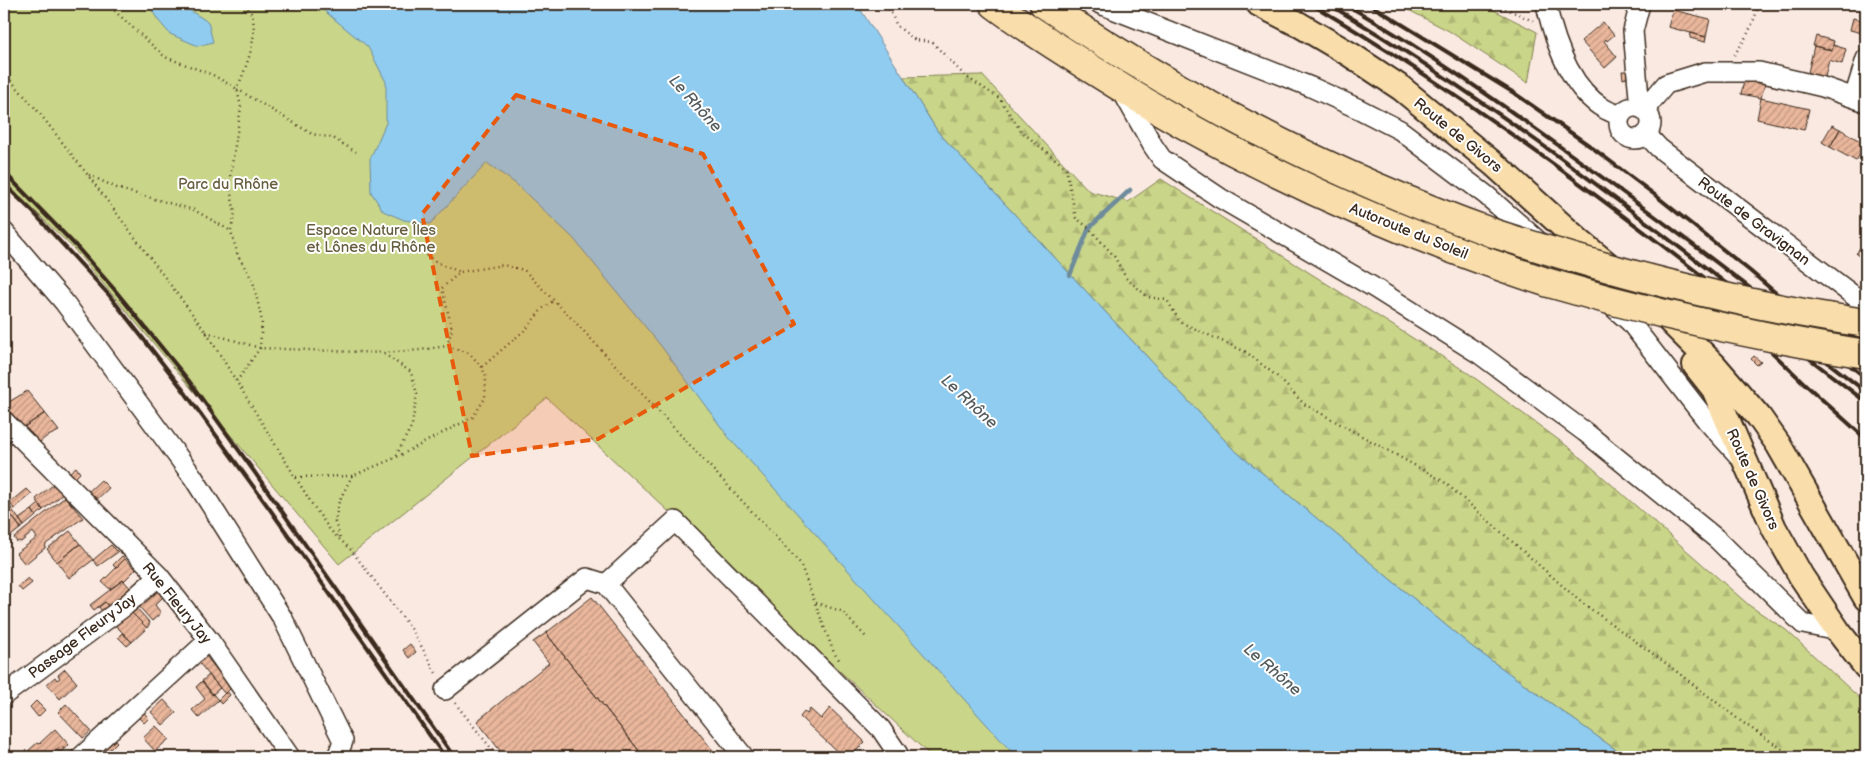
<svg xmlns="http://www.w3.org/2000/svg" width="1870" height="761" viewBox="0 0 1870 761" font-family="'Balsamiq Sans',sans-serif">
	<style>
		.forest { fill: url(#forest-firs); stroke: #828053 }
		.park { fill: #c9d588; stroke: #828053 }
		.water { fill: #90ccf0; stroke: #6e8b9c }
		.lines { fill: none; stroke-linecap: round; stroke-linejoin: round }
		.stream { stroke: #6e8b9c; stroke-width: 4.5 }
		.building { fill: url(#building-hatch); stroke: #3b2a1e }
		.minor-casing { stroke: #3b2a1e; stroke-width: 22 }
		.major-casing { stroke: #3b2a1e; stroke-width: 28 }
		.highway-casing { stroke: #3b2a1e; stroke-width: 31 }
		.path { stroke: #3b2a1e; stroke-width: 2.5; stroke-dasharray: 1 4; stroke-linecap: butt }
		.minor { stroke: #fff; stroke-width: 19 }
		.major { stroke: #f9deab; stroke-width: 24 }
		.highway { stroke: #f9deab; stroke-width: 28 }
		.rail { stroke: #3b2a1e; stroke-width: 4 }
		.highway-bridge-casing { stroke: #3b2a1e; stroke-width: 31; stroke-linecap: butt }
		.highway-bridge { stroke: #f9deab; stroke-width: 28 }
		.marked { fill: #e8590c; fill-opacity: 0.2; stroke: #e8590c; stroke-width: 4; stroke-dasharray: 10 6; stroke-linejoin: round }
		.labels { text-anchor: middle; stroke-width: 4; stroke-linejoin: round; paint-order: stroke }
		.street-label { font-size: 15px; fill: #3b2a1e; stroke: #fff }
		.park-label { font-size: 15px; fill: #665d3e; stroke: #fff }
		.water-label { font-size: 16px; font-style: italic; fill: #545b5d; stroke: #fff }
	</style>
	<defs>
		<pattern id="forest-firs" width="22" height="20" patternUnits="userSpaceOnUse" patternTransform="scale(1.25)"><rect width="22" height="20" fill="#c9d588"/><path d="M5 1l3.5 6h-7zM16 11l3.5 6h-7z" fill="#aeb775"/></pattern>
		<pattern id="building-hatch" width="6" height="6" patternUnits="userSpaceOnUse" patternTransform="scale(1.25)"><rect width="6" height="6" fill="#eab79c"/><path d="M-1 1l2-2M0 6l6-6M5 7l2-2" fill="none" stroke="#bf957f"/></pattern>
	</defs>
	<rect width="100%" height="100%" fill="#f9e9e1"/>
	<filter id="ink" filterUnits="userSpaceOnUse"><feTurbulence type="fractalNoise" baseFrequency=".02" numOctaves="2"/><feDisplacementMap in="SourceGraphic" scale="10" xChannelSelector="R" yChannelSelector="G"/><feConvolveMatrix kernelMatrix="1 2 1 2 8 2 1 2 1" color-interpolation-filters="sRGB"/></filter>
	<g filter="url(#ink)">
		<path class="forest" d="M 1397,4 L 1482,4 L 1537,32 L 1528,83 L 1449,31 Z
			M 982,75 L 1089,191 L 1128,202 L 1161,179 L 1468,373 L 1571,449 L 1750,606 L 1786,630 L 1866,704 L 1866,757 L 1626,757 L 1471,646 L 1232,448 L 938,132 L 903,77 Z"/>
		<path class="park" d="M 4,4 L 615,4 L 1295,757 L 932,757 L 547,398 L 339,564 L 74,249 L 4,181 Z"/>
		<path class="water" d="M 148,4 L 180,4 L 208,22 L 213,42 L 198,46 L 170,34 L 158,20 Z
			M 316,4 L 857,4 L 938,132 L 1232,448 L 1471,646 L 1626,757 L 1016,757 L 730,439 L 661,346 L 573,238 L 516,184 L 487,163 L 430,224 L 404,220 L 383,211 L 371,192 L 370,159 L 386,123 L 386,82 L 368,47 Z"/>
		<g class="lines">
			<path class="stream" d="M 1070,275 L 1089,228 L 1130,190"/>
		</g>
		<path class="building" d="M 1673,10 L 1710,19 L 1706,37 L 1668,27 Z
			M 1853,18 L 1866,21 L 1866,34 L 1850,30 Z
			M 1603,22 L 1614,35 L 1607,41 L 1606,39 L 1604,41 L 1617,57 L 1605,68 L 1581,41 Z
			M 1691,33 L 1706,37 L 1705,42 L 1690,38 Z
			M 1816,36 L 1834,41 L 1832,50 L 1813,46 Z
			M 1833,45 L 1846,49 L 1842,64 L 1829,60 L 1824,81 L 1807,77 L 1814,46 L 1832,50 Z
			M 1622,71 L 1627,71 L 1627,78 L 1623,79 Z
			M 1744,81 L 1765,84 L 1761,98 L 1741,94 Z
			M 1761,98 L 1809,109 L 1804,130 L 1757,119 Z
			M 1832,125 L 1840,129 L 1830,147 L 1822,142 Z
			M 1840,129 L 1865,144 L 1856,161 L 1830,147 Z
			M 1861,246 L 1866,250 L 1862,258 L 1856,254 Z
			M 1754,356 L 1761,362 L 1757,365 L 1751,359 Z
			M 27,391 L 45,413 L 24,427 L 4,405 Z
			M 45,413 L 59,431 L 46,437 L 40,442 L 24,427 Z
			M 76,467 L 80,473 L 74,479 L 69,473 Z
			M 101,480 L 109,488 L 95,501 L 87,493 Z
			M 54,484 L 63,494 L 43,510 L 36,499 Z
			M 27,489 L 32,494 L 14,509 L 10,503 Z
			M 65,497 L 83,518 L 46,544 L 45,548 L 25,564 L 16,553 L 37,538 L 33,532 L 21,542 L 19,541 L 17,542 L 14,538 Z
			M 8,504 L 24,526 L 21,528 L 5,507 Z
			M 39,504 L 43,510 L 36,516 L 32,510 Z
			M 5,507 L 21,528 L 7,539 L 4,535 Z
			M 32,510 L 36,516 L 24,526 L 19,519 Z
			M 70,531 L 80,544 L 57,562 L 47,549 Z
			M 80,544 L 93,560 L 69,578 L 57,562 Z
			M 111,545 L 118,552 L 98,566 L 93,560 Z
			M 122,556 L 125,559 L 116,568 L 113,565 Z
			M 125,559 L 136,569 L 124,581 L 123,580 L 110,589 L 102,582 Z
			M 28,578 L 32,583 L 22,591 L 18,586 Z
			M 123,580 L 133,591 L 111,609 L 105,602 L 94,610 L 90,605 Z
			M 154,586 L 164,596 L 155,605 L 161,613 L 152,621 L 135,602 Z
			M 592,597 L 718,757 L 644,757 L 546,633 Z
			M 105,602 L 111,609 L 104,614 L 99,607 Z
			M 133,604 L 150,623 L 147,628 L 128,609 Z
			M 128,609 L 147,628 L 132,642 L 111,621 Z
			M 122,633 L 132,642 L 127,646 L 118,637 Z
			M 546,633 L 644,757 L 505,757 L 477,721 L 549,663 L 533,642 Z
			M 410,644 L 416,652 L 409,658 L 403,650 Z
			M 202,651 L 231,688 L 225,694 L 195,658 Z
			M 65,669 L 77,683 L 60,699 L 47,684 L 55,677 L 57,680 L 60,678 L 58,675 Z
			M 209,675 L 220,688 L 212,695 L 202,681 Z
			M 202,681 L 218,700 L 199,718 L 192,710 L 205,699 L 196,687 Z
			M 227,691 L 230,695 L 221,704 L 218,700 Z
			M 164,700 L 176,713 L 163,725 L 151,712 Z
			M 36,701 L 45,710 L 38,717 L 30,707 Z
			M 66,704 L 91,731 L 83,738 L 58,712 Z
			M 830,708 L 865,742 L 850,757 L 843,757 L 800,717 L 804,712 L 807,714 L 810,709 L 821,719 Z
			M 140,709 L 149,718 L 144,723 L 135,714 Z
			M 156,726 L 169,739 L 155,751 L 143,738 Z
			M 55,729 L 69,745 L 64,749 L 61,746 L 49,757 L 47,754 L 44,757 L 33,757 L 27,752 L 37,743 L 39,744 Z
			M 111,736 L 117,742 L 102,757 L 88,757 Z
			M 61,746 L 64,749 L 60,753 L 56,750 Z"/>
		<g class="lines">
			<g class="minor-casing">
				<path id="minor" d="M 1100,4 L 1311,87 L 1359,109 L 1400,130 L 1486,195 L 1630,322 L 1707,421 L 1739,456
					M 1546,4 C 1554,40 1569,87 1603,108 C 1608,111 1614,113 1620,116
					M 1640,4 L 1633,31 L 1640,108
					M 1121,89 L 1153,146 L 1162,159 L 1220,198 L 1373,287 L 1481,355 L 1585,432 L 1718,540 L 1803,624 L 1838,631
					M 1854,98 L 1866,59
					M1619 123a16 16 0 1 1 32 0a16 16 0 1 1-32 0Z
					M 1644,110 L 1666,84 L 1705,72 L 1759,72 L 1823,87 L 1866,102
					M 1646,134 L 1659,148 L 1866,305
					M 4,232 L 64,302 L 193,477 L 283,619 L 343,741 L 337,757
					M 4,421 L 159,576 L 209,640 L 290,757
					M 606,584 L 675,521 L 881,729 L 898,754 L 898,757
					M 445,690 L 587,578 L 606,584 L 744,757
					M 4,695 L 125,606 L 159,576
					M 81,757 L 209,640"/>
			</g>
			<g class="major-casing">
				<path id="major" d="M 1259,4 L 1300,25 L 1351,55 L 1401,88 L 1496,166 L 1579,241 L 1640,291 L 1714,365 L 1759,417 L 1778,444 L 1866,598
					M 1695,365 L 1714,389 L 1774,528 L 1801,576 L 1838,631 L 1866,667"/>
			</g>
			<g class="highway-casing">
				<path id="highway" d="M 994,4 C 1023,26 1054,45 1085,65 C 1229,158 1386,230 1549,283
					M 1044,4 C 1184,99 1334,176 1493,233"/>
			</g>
			<path class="path" d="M 107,4 L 165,57 L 213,75 L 237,89 L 241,107 L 229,184 L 235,213 L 231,231 L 238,256 L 253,281 L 262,321 L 260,348 L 237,381
				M 245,4 C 265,24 246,67 237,89 L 312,134 L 333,138 L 356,152
				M 887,4 L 897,26 L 915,40 L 932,42 L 965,76 L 999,98 L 1021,131 L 1066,168 L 1076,218 L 1089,228 L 1114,256 L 1126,278 L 1148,297 L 1167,300 L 1180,322 L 1246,352 L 1279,378 L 1304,404 L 1443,481 L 1581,602 L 1663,661 L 1742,722 L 1794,757
				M 1496,4 L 1533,21
				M 1734,55 C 1746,39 1754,23 1759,4
				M 4,73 L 37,110 L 87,174 L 206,332 L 312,504 L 330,530 L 351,550 L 413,631 L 437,675
				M 89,175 L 119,189 L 194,210 L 231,231
				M 414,247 L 436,262 L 460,272
				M 206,332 L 260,348 L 383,353 L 420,350 L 447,346 L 469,353 L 482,367 L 486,378 L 485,398 L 473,417 L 395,458 L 352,476 L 296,477
				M 447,346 L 452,329 L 442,288 L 460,272 L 503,265 L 524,270 L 577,324 L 800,563 L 834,653 L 841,662
				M 384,354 L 411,372 L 417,394 L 412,425 L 396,456
				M 482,367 L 527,328 L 542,309 L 553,301
				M 340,537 L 335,522 L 339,501 L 352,476
				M 816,603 L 841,611 L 867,638
				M 455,703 L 498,757
				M 1006,757 L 1009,754"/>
			<use href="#minor" class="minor"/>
			<use href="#major" class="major"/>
			<use href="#highway" class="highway"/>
			<path class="rail" d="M 1311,4 C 1508,119 1685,264 1866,402
				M 1328,4 C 1519,116 1691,257 1866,392
				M 1345,4 C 1439,58 1527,122 1614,186 C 1699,248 1783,313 1866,378
				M 1369,4 L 1514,93 L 1590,146 L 1655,195 L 1750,271 L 1809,321 L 1866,365
				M 4,172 L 77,247 L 114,289 L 189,381 L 253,470 L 454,757
				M 4,184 L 32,211 L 109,295 L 181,387 L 269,508 L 445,757
				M 1699,282 L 1806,385 L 1866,439"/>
			<g class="highway-bridge-casing">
				<path id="highway-bridge" d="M 1493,233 C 1616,273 1739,305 1866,323
					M 1549,283 C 1654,314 1758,337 1866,354"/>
			</g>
			<use href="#highway-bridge" class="highway-bridge"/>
		</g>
	</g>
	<path class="marked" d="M 516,95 L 703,154 L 794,324 L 598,439 L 472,456 L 422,214 Z"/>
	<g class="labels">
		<g class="street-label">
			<text transform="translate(1458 135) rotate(39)" y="5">Route de Givors</text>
			<text transform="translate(1754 221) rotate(37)" y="5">Route de Gravignan</text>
			<text transform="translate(1409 231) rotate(22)" y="5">Autoroute du Soleil</text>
			<text transform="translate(1753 479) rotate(66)" y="5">Route de Givors</text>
			<text transform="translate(177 603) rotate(51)" y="5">Rue Fleury Jay</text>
			<text transform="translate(82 636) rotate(-37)" y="5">Passage Fleury Jay</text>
		</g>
		<g class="park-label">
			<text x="228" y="189">Parc du Rhône</text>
			<text x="371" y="235">Espace Nature Îles<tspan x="371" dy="17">et Lônes du Rhône</tspan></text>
		</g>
		<g class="water-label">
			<text transform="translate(696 103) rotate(48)" y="6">Le Rhône</text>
			<text transform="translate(970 401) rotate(43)" y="6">Le Rhône</text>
			<text transform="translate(1273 669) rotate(41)" y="6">Le Rhône</text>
		</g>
	</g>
	<rect width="1870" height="761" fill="none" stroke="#fff" stroke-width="20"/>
	<rect x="10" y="10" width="1850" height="741" fill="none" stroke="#3b2a1e" stroke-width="2" filter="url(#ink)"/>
</svg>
